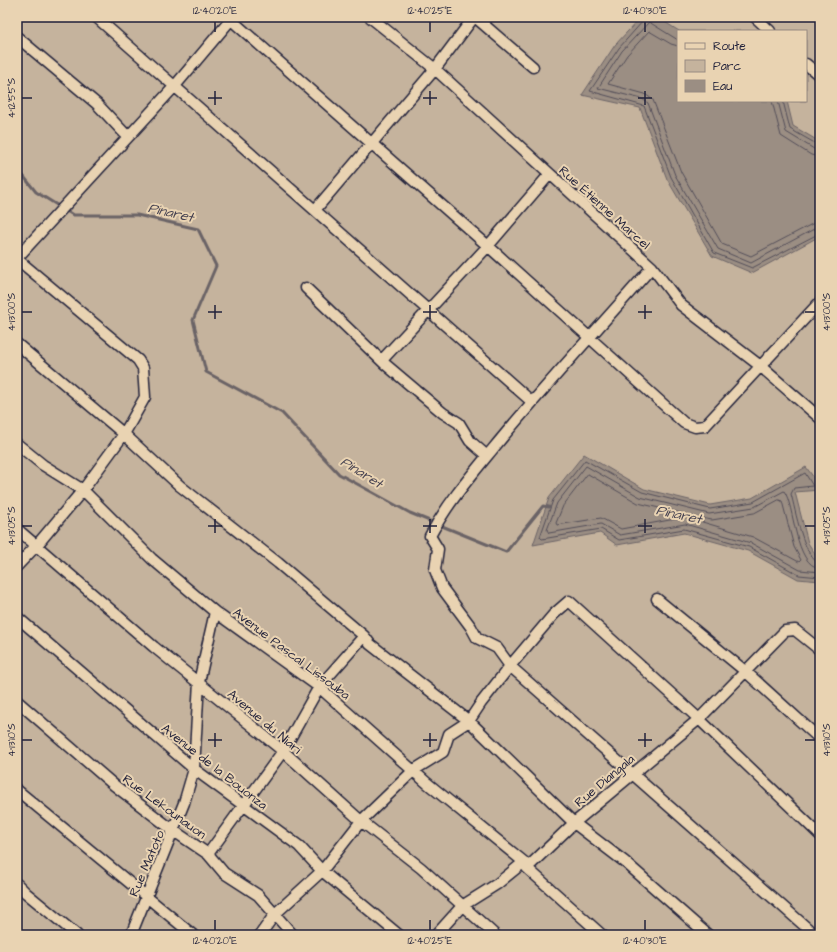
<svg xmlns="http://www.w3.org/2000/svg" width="837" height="952" viewBox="0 0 837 952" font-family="'Architects Daughter',sans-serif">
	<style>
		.green { fill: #c5b39d; stroke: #746a6c; fill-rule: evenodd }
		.water { fill: #9b8e83; stroke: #6b6366 }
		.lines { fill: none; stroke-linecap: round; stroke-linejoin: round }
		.shore { stroke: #524d58; stroke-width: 1 }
		.stream { stroke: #6b6366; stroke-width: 3 }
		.minor-casing { stroke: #22223b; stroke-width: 13 }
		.minor { stroke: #e9d3b2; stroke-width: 10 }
		.ticks { fill: none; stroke: #22223b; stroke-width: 1.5 }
		.labels { text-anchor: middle; stroke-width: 4; stroke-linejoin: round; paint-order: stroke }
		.street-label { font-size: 13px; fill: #22223b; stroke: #e9d3b2 }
		.water-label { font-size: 14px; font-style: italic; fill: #464251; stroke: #e9d3b2 }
		.neatline { fill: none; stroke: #22223b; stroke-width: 1.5 }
		.ticks-label { font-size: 10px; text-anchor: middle; fill: #22223b }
	</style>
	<rect width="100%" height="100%" fill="#e1ccad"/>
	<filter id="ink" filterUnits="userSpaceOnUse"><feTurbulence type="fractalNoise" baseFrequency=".025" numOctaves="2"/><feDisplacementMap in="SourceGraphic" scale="8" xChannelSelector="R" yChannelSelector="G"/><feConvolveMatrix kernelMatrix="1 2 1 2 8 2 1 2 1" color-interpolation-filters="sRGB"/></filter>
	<g filter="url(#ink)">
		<path class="green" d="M 17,17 L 820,17 L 820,935 L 17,935 ZM 678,31 L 806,31 L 806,101 L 678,101 Z"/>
		<path class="water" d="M 641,17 L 657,17 L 679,31 L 678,101 L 787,101 L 793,126 L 820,142 L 820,236 L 752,273 L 712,256 L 667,179 L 640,108 L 582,95 L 615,45 Z
			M 584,454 L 644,489 L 710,505 L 752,498 L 806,467 L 820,486 L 820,490 L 795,492 L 808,543 L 820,561 L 820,581 L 798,579 L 748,551 L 684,533 L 617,545 L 600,533 L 533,545 L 549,498 Z"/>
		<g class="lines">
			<path class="shore" d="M 644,17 L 643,21 L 619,48 L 590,91 L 644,106 L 671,177 L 714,253 L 752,268 L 820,233
				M 678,40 L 649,22 L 622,51 L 598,88 L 642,99 L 648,103 L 675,175 L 718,249 L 751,263 L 814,229 L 820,228
				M 678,46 L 671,44 L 649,31 L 627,55 L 608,84 L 645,94 L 653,100 L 681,172 L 722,244 L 751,256 L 812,224 L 820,222
				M 772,101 L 781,136 L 811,155 L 820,157
				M 778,101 L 786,132 L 814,149 L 820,151
				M 783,101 L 790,129 L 820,146
				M 588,474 L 638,503 L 685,514 L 686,517 L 621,529 L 601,518 L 557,525 L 556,523 L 563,506 Z
				M 779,500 L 782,501 L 794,547 L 801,560 L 799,562 L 753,537 L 699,521 L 701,518 L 712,520 L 754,513 Z
				M 820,563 C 804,561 795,508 791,494 L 794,488 L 813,486 L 805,473 L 753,502 L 710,509 L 642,492 L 585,460 L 553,500 L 540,537 L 542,539 L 601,529 L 619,540 L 684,529 L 749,547 L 799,575 L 820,577
				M 820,568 C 794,566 795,505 784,491 L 754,507 L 709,514 L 640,497 L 586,466 L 557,503 L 547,530 L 549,533 L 601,524 L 620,535 L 685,524 L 751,543 L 800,570 L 820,572"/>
			<path class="stream" d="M 17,168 L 36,192 L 73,215 L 137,215 L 198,229 L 216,266 L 193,320 L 206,372 L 282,413 L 339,474 L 410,513 L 506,552 L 543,506 L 549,507"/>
			<g class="minor-casing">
				<path id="minor" d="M 96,17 L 531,401
					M 228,17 L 488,246 L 684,423 L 695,427 L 705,426 L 820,302
					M 370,17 L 435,69 L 652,267 L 681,305 L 759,365 L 820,418
					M 475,17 L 533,67
					M 755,17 L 770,31
					M 17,37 L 97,104 L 128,137
					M 806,64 L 820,76
					M 315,210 L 435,69 L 474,17
					M 17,258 L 174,87 L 233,17
					M 17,259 L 138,360 L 143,368 L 145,397 L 124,434 L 83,490 L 37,545 L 17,566
					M 652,267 C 599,328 543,387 492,450 C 469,478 447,504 430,536 L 438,549 L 435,570 L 442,588 L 471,627 L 477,638 L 497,648 L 510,666 L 815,935
					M 306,288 L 385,364 L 443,413 L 459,423 L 470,441 L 487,456
					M 17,344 L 124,434 L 180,486 L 278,563 L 364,636 L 370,644 L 469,721 L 574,823 L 625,862 L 708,935
					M 382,360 L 488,246 L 549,175
					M 17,444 L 43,465 L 83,490 L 152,559 L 215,612 L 319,687 L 427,783 L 524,862 L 527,868 L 602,935
					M 17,529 L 154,647 L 283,751 L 361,821 L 421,868 L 495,935
					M 657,599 L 745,671 L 820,739
					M 17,617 L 194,769 L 299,846 L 322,871 L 399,935
					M 17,701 L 114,785 L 174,831 L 208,854 L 224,873 L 258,895 L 293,935
					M 17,790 L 193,935
					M 208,854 L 283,751 L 319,687 L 364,636
					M 527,868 L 574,823 L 699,719 L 785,631 L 795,630 L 820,650
					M 17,884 L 26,893 L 77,935
					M 131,935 L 184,803 L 194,769 L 199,682 L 215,612
					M 260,935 L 275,914 L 322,871 L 361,821 L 414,770 L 443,752 L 449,734 L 469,721 L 481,703 L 510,666 L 554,614 L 569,601 L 699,719 L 820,835
					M 436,935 L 462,906 L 497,884 L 524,862"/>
			</g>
			<use href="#minor" class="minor"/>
		</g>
	</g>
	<path class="ticks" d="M 215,22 L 215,32M 430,22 L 430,32M 645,22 L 645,32M 215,91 L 215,105M 430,91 L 430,105M 645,91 L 645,105M 22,98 L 32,98M 208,98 L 222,98M 423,98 L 437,98M 638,98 L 652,98M 215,305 L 215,319M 430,305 L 430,319M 645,305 L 645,319M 22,312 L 32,312M 208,312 L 222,312M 423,312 L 437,312M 638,312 L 652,312M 805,312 L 815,312M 215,519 L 215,533M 430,519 L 430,533M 645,519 L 645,533M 22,526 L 32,526M 208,526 L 222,526M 423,526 L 437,526M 638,526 L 652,526M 805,526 L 815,526M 215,733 L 215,747M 430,733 L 430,747M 645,733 L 645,747M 22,740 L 32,740M 208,740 L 222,740M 423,740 L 437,740M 638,740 L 652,740M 805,740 L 815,740M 215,920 L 215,930M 430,920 L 430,930M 645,920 L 645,930"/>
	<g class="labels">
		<g class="street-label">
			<text transform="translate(605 207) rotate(42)" y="5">Rue Étienne Marcel</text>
			<text transform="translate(292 653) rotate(37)" y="5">Avenue Pascal Lissouba</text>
			<text transform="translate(265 721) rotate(40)" y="5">Avenue du Niari</text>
			<text transform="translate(215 766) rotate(38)" y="5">Avenue de la Bouonza</text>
			<text transform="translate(604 780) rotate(-40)" y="5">Rue Diangala</text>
			<text transform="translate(165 806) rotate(36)" y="5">Rue Lekounauon</text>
			<text transform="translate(146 863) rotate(-67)" y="5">Rue Matoto</text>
		</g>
		<g class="water-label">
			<text transform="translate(171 212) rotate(13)" y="5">Pinaret</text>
			<text transform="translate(362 472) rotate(32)" y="5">Pinaret</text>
			<text transform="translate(679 514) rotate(12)" y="5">Pinaret</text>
		</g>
	</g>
	<rect width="837" height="952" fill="none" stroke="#e9d3b2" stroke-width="44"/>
	<rect x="677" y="30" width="130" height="72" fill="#e9d3b2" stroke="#998c82"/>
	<rect x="685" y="43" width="20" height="6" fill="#e9d3b2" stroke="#998c82"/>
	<text x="713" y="50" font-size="12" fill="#22223b">Route</text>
	<rect x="685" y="60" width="20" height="12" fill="#c5b39d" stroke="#998c82"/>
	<text x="713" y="70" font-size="12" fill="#22223b">Parc</text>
	<rect x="685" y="80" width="20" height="12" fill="#9b8e83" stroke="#998c82"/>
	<text x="713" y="90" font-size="12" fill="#22223b">Eau</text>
	<rect x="22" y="22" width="793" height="908" class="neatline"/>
	<g class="ticks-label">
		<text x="215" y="14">12°40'20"E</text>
		<text x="430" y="14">12°40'25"E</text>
		<text x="645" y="14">12°40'30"E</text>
		<text transform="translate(11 98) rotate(-90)" y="4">4°12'55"S</text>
		<text transform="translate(11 312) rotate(-90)" y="4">4°13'00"S</text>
		<text transform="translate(826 312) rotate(-90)" y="4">4°13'00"S</text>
		<text transform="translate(11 526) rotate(-90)" y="4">4°13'05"S</text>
		<text transform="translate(826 526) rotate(-90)" y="4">4°13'05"S</text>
		<text transform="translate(11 740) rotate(-90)" y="4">4°13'10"S</text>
		<text transform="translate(826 740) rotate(-90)" y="4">4°13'10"S</text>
		<text x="215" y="944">12°40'20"E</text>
		<text x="430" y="944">12°40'25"E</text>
		<text x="645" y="944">12°40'30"E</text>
	</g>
</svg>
